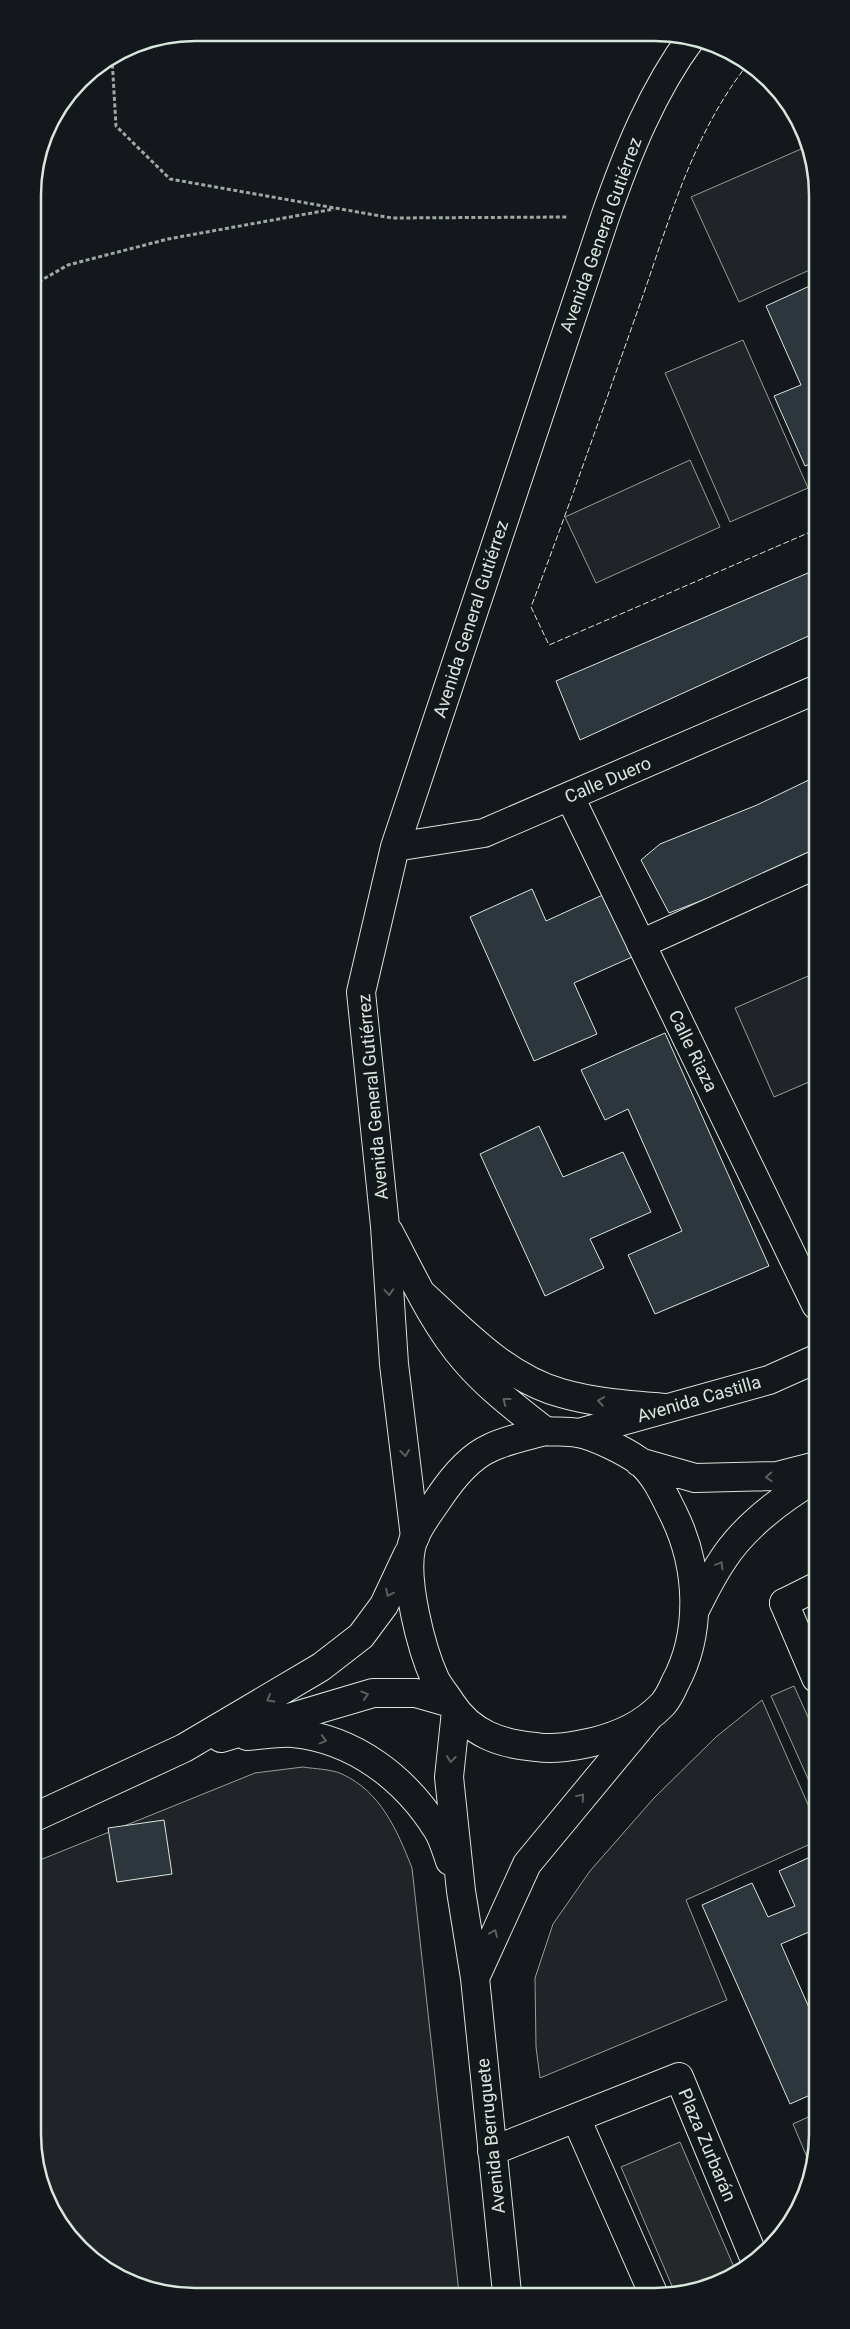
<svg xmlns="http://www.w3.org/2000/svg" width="850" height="2329" viewBox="0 0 850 2329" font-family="Roboto,sans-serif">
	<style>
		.green { fill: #202428; stroke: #939e99 }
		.parking { fill: #24282b; stroke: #939e99 }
		.building { fill: #2c363c; stroke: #d8e6dc }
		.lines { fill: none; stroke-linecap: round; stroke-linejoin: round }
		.pedestrian-casing { stroke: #d8e6dc; stroke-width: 30 }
		.minor-casing { stroke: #d8e6dc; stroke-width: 30 }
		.tertiary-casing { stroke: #d8e6dc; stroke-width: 30 }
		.path { stroke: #9da8a2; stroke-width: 3; stroke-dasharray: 4 2.5; stroke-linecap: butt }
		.pedestrian { stroke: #14181c; stroke-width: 28 }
		.minor { stroke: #14181c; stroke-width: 28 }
		.tertiary { stroke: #14181c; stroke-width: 28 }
		.fence { stroke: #d8e6dc; stroke-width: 1; stroke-dasharray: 6 2.5; stroke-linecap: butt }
		.oneway { stroke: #59605f }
		.labels { text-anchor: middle; stroke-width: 4; stroke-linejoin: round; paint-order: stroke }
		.street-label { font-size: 18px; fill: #d8e6dc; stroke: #14181c }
		.rim { fill: none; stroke: #d8e6dc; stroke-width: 2.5 }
	</style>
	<rect width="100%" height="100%" fill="#14181c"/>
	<path class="green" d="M 808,146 L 814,163 L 814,268 L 739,302 L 691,197 Z
		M 743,340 L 808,488 L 730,522 L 665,373 Z
		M 690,460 L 720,527 L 596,583 L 565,517 Z
		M 815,973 L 816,1079 L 774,1097 L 735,1008 Z
		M 794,1686 L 817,1737 L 817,1799 L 771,1696 Z
		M 762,1700 L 817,1825 L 817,1841 L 686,1900 L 727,2000 L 540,2078 L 536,2047 L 535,1978 L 553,1924 L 590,1871 L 654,1798 L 716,1737 Z
		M 303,1767 C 315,1769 331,1769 342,1774 C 381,1792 397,1830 412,1868 L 459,2293 L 163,2293 L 123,2280 L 80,2249 L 54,2215 L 36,2166 L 35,1862 L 255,1773 Z
		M 817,2113 L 817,2145 L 812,2169 L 793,2124 Z"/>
	<path class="parking" d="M 680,2142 L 737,2274 L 687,2293 L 675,2293 L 621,2167 Z"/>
	<path class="building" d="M 814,284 L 815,462 L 805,466 L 774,396 L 801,385 L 766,306 Z
		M 815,570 L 815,633 L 580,740 L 556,681 Z
		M 815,777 L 815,851 L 737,887 L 669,913 L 641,860 L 660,844 L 757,805 Z
		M 532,889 L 546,921 L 605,894 L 632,957 L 574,983 L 597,1034 L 534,1061 L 470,917 Z
		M 665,1033 L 769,1266 L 655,1314 L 628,1255 L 682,1231 L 628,1109 L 605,1120 L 581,1070 Z
		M 539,1126 L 563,1177 L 623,1152 L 651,1212 L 590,1239 L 604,1268 L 545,1296 L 480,1154 Z
		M 164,1820 L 172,1874 L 117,1882 L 108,1828 Z
		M 817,1854 L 817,1951 L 809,1932 L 781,1944 L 814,2019 L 817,2018 L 817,2092 L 790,2104 L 702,1905 L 752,1883 L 768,1917 L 795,1906 L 779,1871 Z"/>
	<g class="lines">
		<g class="pedestrian-casing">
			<path id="pedestrian" d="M 570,797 L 816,1305
				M 784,1603 L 816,1678"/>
		</g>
		<g class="minor-casing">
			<path id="minor" d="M 395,847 L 484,833 L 815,690
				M 641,944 L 815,865
				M 389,1232 C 412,1275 433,1323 465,1360 C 488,1387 517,1409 545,1431
				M 423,1295 C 464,1332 506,1378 561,1393 C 595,1403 632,1405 667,1408
				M 579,1433 L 769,1380 L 816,1359
				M 415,1537 L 394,1364 L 385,1226 L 361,992 L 395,847 L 605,217 C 627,154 652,91 692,37
				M 784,1603 L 816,1587
				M 456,1711 L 449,1777 L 461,1891 L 475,1978 L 507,2293
				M 247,1736 C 262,1735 278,1732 293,1733 C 354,1739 405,1778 437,1829 C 443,1838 446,1850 450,1861
				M 475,1978 L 527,1864 L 647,1719
				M 576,2118 L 653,2293
				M 492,2151 L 679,2077 L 755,2260"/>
		</g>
		<g class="tertiary-casing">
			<path id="tertiary" d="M 545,1431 C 555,1432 567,1431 578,1433 C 595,1436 625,1451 639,1461 C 655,1474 664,1495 673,1513 C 699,1565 703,1631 675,1683 C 672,1690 668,1698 663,1704 C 643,1725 620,1735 593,1742 C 574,1746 555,1750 536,1747 C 501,1744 471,1734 451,1703 C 446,1695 439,1687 435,1679 C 421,1648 404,1581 411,1548 C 415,1530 429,1513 439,1498 C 451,1480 470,1457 490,1448 C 506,1440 527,1436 545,1431 Z
				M 639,1462 L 695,1478 L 777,1476 L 816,1466
				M 696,1608 C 704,1592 712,1576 722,1561 C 744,1526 781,1499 816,1478
				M 221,1738 L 373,1693 L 416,1693 L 451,1703
				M 35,1817 L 184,1748 L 321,1667 L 361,1636 L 384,1605 L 408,1554"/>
		</g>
		<path class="path" d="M 112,58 L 116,126 L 170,179 L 392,218 L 567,217
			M 33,285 L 68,265 L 168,239 L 334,209"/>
		<use href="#pedestrian" class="pedestrian"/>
		<use href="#minor" class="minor"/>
		<use href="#tertiary" class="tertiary"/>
		<path class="fence" d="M 748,64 C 692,134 669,222 640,304 C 604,406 569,507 531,607 L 549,645 L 815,530"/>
	</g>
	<defs><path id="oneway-chevron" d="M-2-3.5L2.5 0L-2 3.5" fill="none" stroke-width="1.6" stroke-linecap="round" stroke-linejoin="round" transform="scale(1.25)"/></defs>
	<g class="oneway">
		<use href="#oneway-chevron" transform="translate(389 1292) rotate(86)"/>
		<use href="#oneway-chevron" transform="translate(506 1401) rotate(-142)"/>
		<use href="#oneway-chevron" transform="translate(601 1401) rotate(-171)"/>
		<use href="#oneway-chevron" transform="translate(405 1453) rotate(83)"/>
		<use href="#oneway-chevron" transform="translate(769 1477) rotate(177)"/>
		<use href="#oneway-chevron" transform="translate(720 1565) rotate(-59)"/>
		<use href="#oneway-chevron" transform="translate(389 1593) rotate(116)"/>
		<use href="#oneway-chevron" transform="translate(365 1695) rotate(-17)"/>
		<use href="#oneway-chevron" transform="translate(270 1699) rotate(150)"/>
		<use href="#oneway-chevron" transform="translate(323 1740) rotate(15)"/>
		<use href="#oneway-chevron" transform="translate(451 1759) rotate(96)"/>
		<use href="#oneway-chevron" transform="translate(581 1797) rotate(-50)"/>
		<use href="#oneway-chevron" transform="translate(494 1933) rotate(-67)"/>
	</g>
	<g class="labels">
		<g class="street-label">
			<text transform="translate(601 235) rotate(-70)" y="6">Avenida General Gutiérrez</text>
			<text transform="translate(471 619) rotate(-72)" y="6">Avenida General Gutiérrez</text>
			<text transform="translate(608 780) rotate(-23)" y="6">Calle Duero</text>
			<text transform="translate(693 1051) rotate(64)" y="6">Calle Riaza</text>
			<text transform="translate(373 1097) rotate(-95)" y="6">Avenida General Gutiérrez</text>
			<text transform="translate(699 1399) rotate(-16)" y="6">Avenida Castilla</text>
			<text transform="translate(491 2136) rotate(-96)" y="6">Avenida Berruguete</text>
			<text transform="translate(707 2145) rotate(67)" y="6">Plaza Zurbarán</text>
		</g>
	</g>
	<path d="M0 0H850V2329H0ZM195 41H655A154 154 0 0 1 809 195V2134A154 154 0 0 1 655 2288H195A154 154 0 0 1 41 2134V195A154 154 0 0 1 195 41Z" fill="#14181c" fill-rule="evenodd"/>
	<path class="rim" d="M195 41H655A154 154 0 0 1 809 195V2134A154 154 0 0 1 655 2288H195A154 154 0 0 1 41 2134V195A154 154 0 0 1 195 41Z"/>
</svg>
